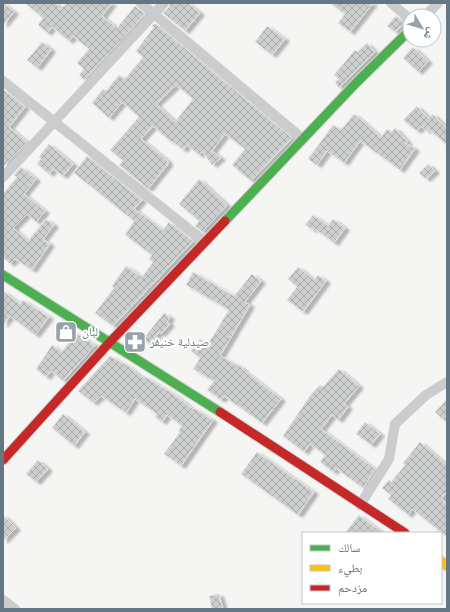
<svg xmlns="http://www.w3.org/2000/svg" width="450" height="612" viewBox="0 0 450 612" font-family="Karla,'Noto Naskh Arabic',sans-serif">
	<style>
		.building { fill: url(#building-cross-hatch); stroke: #e4e4e4; fill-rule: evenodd; filter: url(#shadow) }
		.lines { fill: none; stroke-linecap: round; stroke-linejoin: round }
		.fast-casing { stroke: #d2d3d4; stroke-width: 11 }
		.slow-casing { stroke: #d2d3d4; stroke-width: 11 }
		.jam-casing { stroke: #d2d3d4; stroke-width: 11 }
		.street { stroke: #cacccd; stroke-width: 10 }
		.fast { stroke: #4caf50; stroke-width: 9 }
		.slow { stroke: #ffc107; stroke-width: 9 }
		.jam { stroke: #c62828; stroke-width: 9 }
		.labels { text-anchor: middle; stroke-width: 4; stroke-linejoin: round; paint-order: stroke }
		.poi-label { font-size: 12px; fill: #657684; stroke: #fff; text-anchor: start }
	</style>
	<defs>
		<pattern id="building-cross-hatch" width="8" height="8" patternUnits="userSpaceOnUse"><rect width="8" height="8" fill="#cdcfcf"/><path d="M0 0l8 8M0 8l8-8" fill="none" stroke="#aaadae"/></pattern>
		<filter id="shadow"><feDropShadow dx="4.5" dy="2.5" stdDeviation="1" flood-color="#0004"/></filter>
	</defs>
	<rect width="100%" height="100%" fill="#f5f5f4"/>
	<path class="building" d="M 3,3 L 14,12 L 3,25 Z
		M 25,3 L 55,3 L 61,9 L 67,3 L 112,3 L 102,16 L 117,28 L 135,6 L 145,14 L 84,80 L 79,75 L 84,69 L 77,63 L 89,49 L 73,36 L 69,41 L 52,27 L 47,33 L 38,25 L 43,18 Z
		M 170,3 L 188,3 L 200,13 L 185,31 L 163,13 L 169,7 Z
		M 330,3 L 373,3 L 350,32 L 338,23 L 345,14 Z
		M 396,16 L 405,23 L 395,32 L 387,26 Z
		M 155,23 L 292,138 L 251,181 L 232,165 L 245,149 L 225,134 L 212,151 L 221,158 L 212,165 L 202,151 L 199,155 L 187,145 L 183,150 L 172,141 L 171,142 L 153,126 L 141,139 L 168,161 L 168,164 L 148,189 L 119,165 L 123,161 L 110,150 L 139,117 L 122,102 L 109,118 L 92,103 L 103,89 L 106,91 L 119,75 L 125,79 L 143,57 L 136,51 L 154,27 L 152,26 ZM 176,85 L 193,99 L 175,122 L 156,104 Z
		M 267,26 L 285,39 L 272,55 L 255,42 Z
		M 42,42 L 51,50 L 37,68 L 27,60 Z
		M 367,43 L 375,52 L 339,88 L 335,82 L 339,79 L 334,75 L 355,50 L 357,52 Z
		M 413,47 L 428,61 L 418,72 L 403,58 Z
		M 3,89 L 25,107 L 9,127 L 27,142 L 4,166 L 3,165 Z
		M 417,106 L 429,118 L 433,114 L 447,128 L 447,145 L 428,129 L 426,131 L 422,126 L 417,131 L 403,120 Z
		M 354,114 L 381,137 L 387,129 L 391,132 L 395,128 L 407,141 L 406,143 L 415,149 L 400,170 L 360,141 L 344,163 L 327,151 L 317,165 L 308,159 L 333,125 L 341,130 Z
		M 49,144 L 73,164 L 63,176 L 53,169 L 49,174 L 37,164 L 41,159 L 39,157 Z
		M 87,156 L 142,200 L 134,209 L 163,230 L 169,222 L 193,241 L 113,326 L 95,313 L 114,288 L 112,286 L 126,266 L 142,277 L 153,262 L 149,259 L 152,255 L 125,235 L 134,221 L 74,173 Z
		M 428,164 L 435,171 L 426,179 L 419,173 Z
		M 21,167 L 36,179 L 24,194 L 45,211 L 36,222 L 27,214 L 13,228 L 28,241 L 46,219 L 54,225 L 43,239 L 50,244 L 32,270 L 15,259 L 10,264 L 3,257 L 3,194 L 17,177 L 14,175 Z
		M 199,179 L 227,205 L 202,232 L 195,226 L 199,221 L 179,204 Z
		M 313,215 L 328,225 L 333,219 L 345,228 L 334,243 L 314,228 L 313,230 L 305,225 Z
		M 298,267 L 314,280 L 318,275 L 326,281 L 303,312 L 287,300 L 297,287 L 288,279 Z
		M 193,272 L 234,296 L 252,274 L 261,281 L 245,302 L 250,305 L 220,356 L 243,368 L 242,369 L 281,399 L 262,423 L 224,396 L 221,400 L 207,390 L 214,381 L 193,369 L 200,358 L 191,351 L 200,339 L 208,344 L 229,310 L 186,285 Z
		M 3,291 L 20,304 L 23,300 L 49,317 L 35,335 L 10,316 L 3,325 Z
		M 164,313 L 170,317 L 167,322 L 170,324 L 161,334 L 159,332 L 150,344 L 143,339 Z
		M 76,333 L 95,345 L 63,381 L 51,371 L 46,377 L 36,369 L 52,345 L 62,352 Z
		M 110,356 L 130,367 L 142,378 L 144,376 L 175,395 L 193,409 L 194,408 L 213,420 L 181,466 L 164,454 L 180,432 L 178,431 L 182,426 L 167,415 L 162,422 L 155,417 L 157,414 L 135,399 L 126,413 L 101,396 L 93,403 L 78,391 Z
		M 339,369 L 359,386 L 344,404 L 348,407 L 338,420 L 332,415 L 321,429 L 375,469 L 363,488 L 336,468 L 333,472 L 320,462 L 325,455 L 310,444 L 304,452 L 283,436 L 312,393 L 320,385 L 323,387 Z
		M 447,399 L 447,423 L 435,412 Z
		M 63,414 L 85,432 L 74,446 L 52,428 Z
		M 365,422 L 380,434 L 371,445 L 356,434 Z
		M 420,442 L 447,465 L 447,492 L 441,499 L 447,504 L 447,537 L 412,509 L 408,515 L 388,499 L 391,495 L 382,488 L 389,480 L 391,482 L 405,465 L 403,463 Z
		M 257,452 L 314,492 L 298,515 L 241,474 Z
		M 38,460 L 48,469 L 36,482 L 26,474 Z
		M 3,515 L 16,528 L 3,541 Z
		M 359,515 L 383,533 L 345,533 Z
		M 219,594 L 223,609 L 212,609 L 209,596 Z"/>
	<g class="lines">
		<g class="fast-casing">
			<path id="fast" d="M 225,221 L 357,82 L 410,30
				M 3,275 L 220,412"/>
		</g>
		<g class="slow-casing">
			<path id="slow" d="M 441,561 L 447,566"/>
		</g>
		<g class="jam-casing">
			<path id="jam" d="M 220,412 L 405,533
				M 3,460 L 109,343 L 225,221"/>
		</g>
		<path class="street" d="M 141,3 L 303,139
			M 391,3 L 410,19
			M 425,16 L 438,3
			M 3,81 L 205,242
			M 3,177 L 164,3
			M 360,505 L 389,459 L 395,424 L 426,395 L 447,382
			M 3,600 L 15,609"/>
		<use href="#fast" class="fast"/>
		<use href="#slow" class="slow"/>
		<use href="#jam" class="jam"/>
	</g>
	<defs>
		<g id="shop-square" transform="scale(1.15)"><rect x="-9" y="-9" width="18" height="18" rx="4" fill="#97a2ab" stroke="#fff"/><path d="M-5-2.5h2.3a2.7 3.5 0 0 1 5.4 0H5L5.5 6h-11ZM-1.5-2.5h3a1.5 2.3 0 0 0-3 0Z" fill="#fff"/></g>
		<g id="pharmacy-square" transform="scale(1.15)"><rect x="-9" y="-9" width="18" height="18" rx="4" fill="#97a2ab" stroke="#fff"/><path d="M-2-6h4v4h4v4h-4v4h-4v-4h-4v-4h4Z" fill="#fff"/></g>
	</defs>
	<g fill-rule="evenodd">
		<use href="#shop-square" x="66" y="332"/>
		<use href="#pharmacy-square" x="135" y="342"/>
	</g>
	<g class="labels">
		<g class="poi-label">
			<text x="82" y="336">لبان</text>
			<text x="150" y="346">صيدلية خنيفر</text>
		</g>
	</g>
	<rect width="450" height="612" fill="none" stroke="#657684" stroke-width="8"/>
	<rect x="302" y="532" width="140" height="72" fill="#ffffff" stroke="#c1c8ce"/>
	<rect x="310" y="545" width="20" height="6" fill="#4caf50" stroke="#c1c8ce"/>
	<text x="338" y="552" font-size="12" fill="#657684">سالك</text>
	<rect x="310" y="565" width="20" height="6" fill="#ffc107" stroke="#c1c8ce"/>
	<text x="338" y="572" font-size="12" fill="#657684">بطيء</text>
	<rect x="310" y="585" width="20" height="6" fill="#c62828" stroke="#c1c8ce"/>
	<text x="338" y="592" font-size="12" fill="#657684">مزدحم</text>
	<g transform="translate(422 28) rotate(128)"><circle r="19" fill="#ffffff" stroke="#c1c8ce"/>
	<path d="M0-3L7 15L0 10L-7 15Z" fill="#97a2ab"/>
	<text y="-6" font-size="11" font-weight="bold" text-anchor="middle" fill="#657684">ش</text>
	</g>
</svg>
